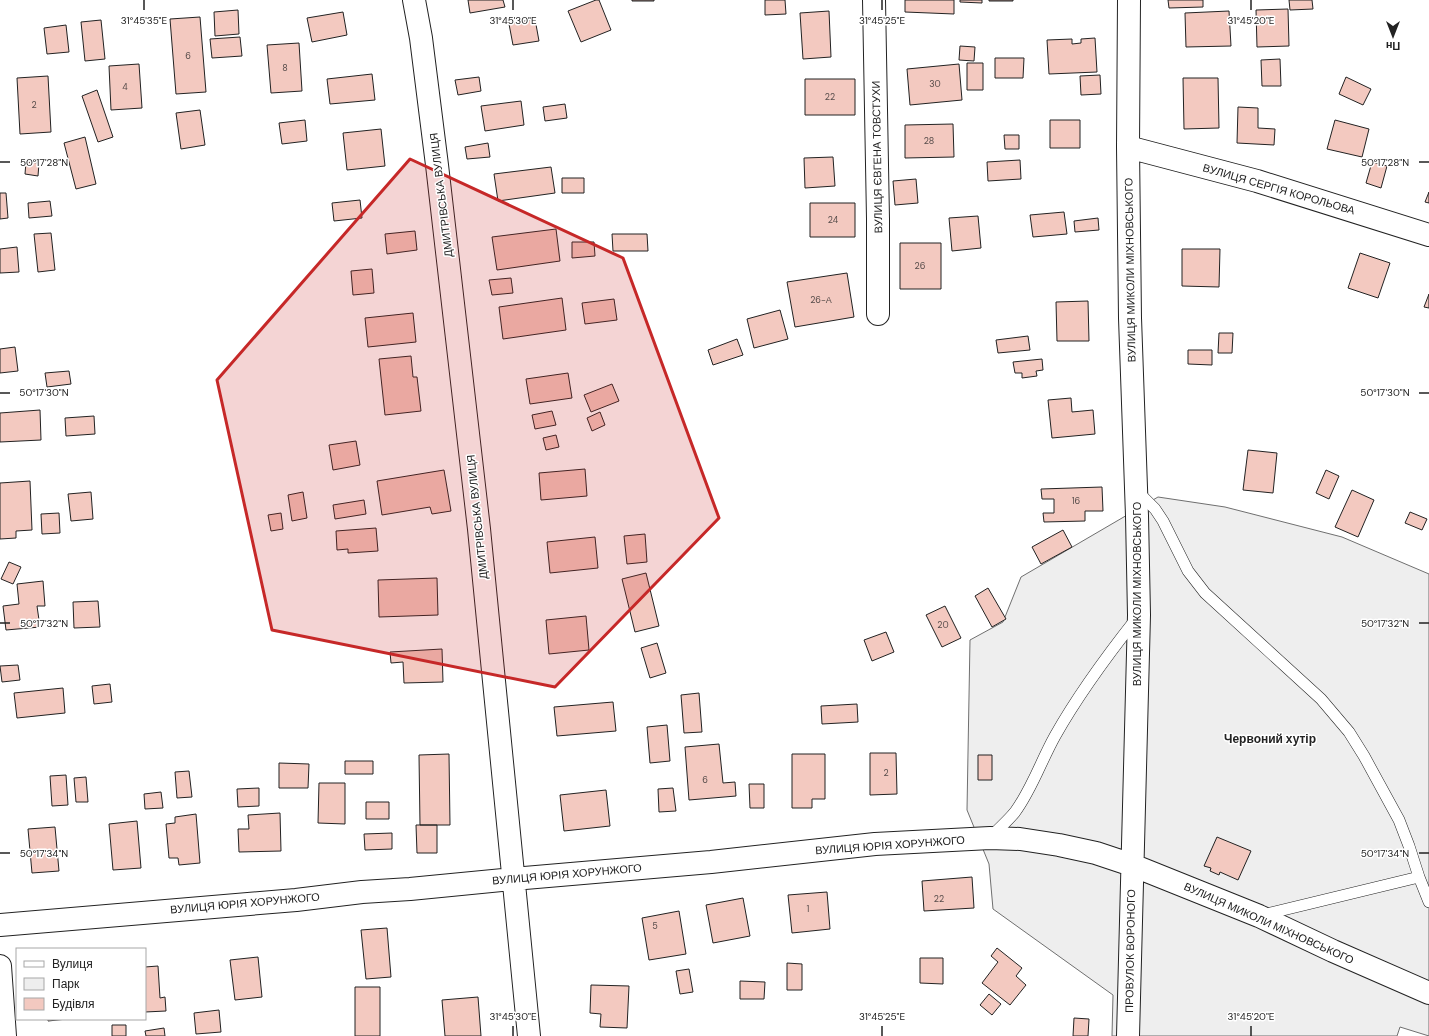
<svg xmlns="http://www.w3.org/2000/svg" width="1429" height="1036" viewBox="0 0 1429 1036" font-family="'DM Sans',sans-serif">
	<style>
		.green { fill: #eee; stroke: #6f6f6f }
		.building { fill: #f3c9c0; stroke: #222 }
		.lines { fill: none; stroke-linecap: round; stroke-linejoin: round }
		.lane-casing { stroke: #222; stroke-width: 12 }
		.street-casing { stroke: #222; stroke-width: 24 }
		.lane { stroke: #fff; stroke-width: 11 }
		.street { stroke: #fff; stroke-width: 22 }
		.marked { fill: #c62828; fill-opacity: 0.2; stroke: #c62828; stroke-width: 3; stroke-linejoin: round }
		.ticks { fill: none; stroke: #222; stroke-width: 1.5 }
		.labels { text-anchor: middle; stroke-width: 3; stroke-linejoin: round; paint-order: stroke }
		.number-label { font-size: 9px; fill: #564c4a }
		.street-label { font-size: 11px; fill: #222; stroke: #fff }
		.neighbourhood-label { font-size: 12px; font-weight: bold; fill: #222; stroke: #fff }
		.ticks-label { font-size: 10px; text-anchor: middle; fill: #222; stroke: #fff; stroke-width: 3; stroke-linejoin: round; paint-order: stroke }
	</style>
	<rect width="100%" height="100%" fill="#fff"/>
	<path class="green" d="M 1158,497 L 1225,507 L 1342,537 L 1429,574 L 1429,1036 L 1400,1027 L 1397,1036 L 1112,1036 L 1113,995 L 993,909 L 989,864 L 967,810 L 970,640 L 1003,622 L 1021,577 Z"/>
	<path class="building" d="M 468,0 L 503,0 L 505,7 L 470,13 Z
		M 596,0 L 599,0 L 611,30 L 581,42 L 568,11 Z
		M 632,0 L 654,0 L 654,1 L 632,1 Z
		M 765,0 L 785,0 L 786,14 L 765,15 Z
		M 905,0 L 954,0 L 954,14 L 905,12 Z
		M 960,0 L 982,0 L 982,3 L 960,2 Z
		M 989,0 L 1013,0 L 1013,1 L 989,1 Z
		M 1168,0 L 1203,0 L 1203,7 L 1169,8 Z
		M 1289,0 L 1312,0 L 1313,9 L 1290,10 Z
		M 1288,9 L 1289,46 L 1257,47 L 1256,10 Z
		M 238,10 L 239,34 L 215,36 L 214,12 Z
		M 829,11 L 831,57 L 803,59 L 800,13 Z
		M 1229,11 L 1231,46 L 1186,47 L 1185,13 Z
		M 343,12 L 347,35 L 312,42 L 307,18 Z
		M 200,17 L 206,92 L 176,94 L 170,19 Z
		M 535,19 L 539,41 L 513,45 L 509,24 Z
		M 101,20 L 105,59 L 85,61 L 81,22 Z
		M 66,25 L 69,52 L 47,54 L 44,28 Z
		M 240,37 L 242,56 L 212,58 L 210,39 Z
		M 1095,38 L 1097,72 L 1049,74 L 1047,40 L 1072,39 L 1072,44 L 1081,43 L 1081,39 Z
		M 299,43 L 302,91 L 271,93 L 267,45 Z
		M 960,46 L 975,47 L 974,61 L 959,60 Z
		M 995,58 L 1024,58 L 1023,78 L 995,78 Z
		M 1280,59 L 1281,86 L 1262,86 L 1261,60 Z
		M 967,63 L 983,63 L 983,90 L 967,90 Z
		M 139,64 L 142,108 L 111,110 L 109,66 Z
		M 959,64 L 962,100 L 910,105 L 907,69 Z
		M 372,74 L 375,100 L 330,104 L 327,79 Z
		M 1100,75 L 1101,94 L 1081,95 L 1080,76 Z
		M 48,76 L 51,132 L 20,134 L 17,78 Z
		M 479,77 L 481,91 L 458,95 L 455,80 Z
		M 1346,77 L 1371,89 L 1363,105 L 1339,94 Z
		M 1183,78 L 1218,78 L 1219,128 L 1184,129 Z
		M 805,79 L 855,79 L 855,115 L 805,115 Z
		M 97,90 L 113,137 L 98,142 L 82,96 Z
		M 521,101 L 524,125 L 485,131 L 481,106 Z
		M 565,104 L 567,118 L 545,121 L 543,107 Z
		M 1238,107 L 1258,108 L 1258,128 L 1275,129 L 1274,145 L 1237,143 Z
		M 200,110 L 205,145 L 181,149 L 176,113 Z
		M 305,120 L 307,141 L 282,144 L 279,123 Z
		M 1050,120 L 1080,120 L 1080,148 L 1050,148 Z
		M 1335,120 L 1369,129 L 1362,157 L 1327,149 Z
		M 953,124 L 954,157 L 905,158 L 905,125 Z
		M 381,129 L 385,166 L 347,170 L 343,133 Z
		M 1004,135 L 1019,135 L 1019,149 L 1005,149 Z
		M 85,137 L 96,184 L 76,189 L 64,143 Z
		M 488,143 L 490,157 L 467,159 L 465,147 Z
		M 833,157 L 835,186 L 805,188 L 804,158 Z
		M 1020,160 L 1021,179 L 988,181 L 987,162 Z
		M 26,162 L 39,163 L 38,176 L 25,174 Z
		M 1372,162 L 1387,166 L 1381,188 L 1366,183 Z
		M 551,167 L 555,193 L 498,201 L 494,174 Z
		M 562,178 L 584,178 L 584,193 L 562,193 Z
		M 916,179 L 918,203 L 895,205 L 893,181 Z
		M 1429,192 L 1429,203 L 1425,202 Z
		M 0,193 L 6,193 L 8,218 L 0,219 Z
		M 360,200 L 362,218 L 334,221 L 332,203 Z
		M 50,201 L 52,216 L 29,218 L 28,203 Z
		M 810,203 L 855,203 L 855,237 L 810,237 Z
		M 1064,212 L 1067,234 L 1033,237 L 1030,215 Z
		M 978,216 L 981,248 L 952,251 L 949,218 Z
		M 1098,218 L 1099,230 L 1075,232 L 1074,221 Z
		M 556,229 L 560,261 L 497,270 L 492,237 Z
		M 415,231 L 417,250 L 387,254 L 385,234 Z
		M 51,233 L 55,270 L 38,272 L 34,234 Z
		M 612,234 L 647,234 L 648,251 L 613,251 Z
		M 572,242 L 594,242 L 595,256 L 572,258 Z
		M 900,243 L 941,243 L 941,289 L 900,289 Z
		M 17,247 L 19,272 L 0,273 L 0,249 Z
		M 1182,249 L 1220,249 L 1219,287 L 1182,286 Z
		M 1360,253 L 1390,263 L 1378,298 L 1348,288 Z
		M 372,269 L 374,293 L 353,295 L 351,271 Z
		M 847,273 L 854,317 L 795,327 L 787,282 Z
		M 511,278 L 513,293 L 492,295 L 489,280 Z
		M 1429,294 L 1429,308 L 1424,307 Z
		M 562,298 L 566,330 L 503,339 L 499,307 Z
		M 614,299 L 617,320 L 585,324 L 582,303 Z
		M 1088,301 L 1089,341 L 1057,341 L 1056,302 Z
		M 780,310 L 788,339 L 754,348 L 747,319 Z
		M 413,313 L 416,342 L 368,347 L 365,318 Z
		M 1219,333 L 1233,333 L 1232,353 L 1218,353 Z
		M 1028,336 L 1030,350 L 998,353 L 996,340 Z
		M 737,339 L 743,355 L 713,365 L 708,350 Z
		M 15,347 L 18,371 L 0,373 L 0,349 Z
		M 1188,350 L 1212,350 L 1212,365 L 1188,364 Z
		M 411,356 L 413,377 L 417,377 L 421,411 L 385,415 L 379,359 Z
		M 1042,359 L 1043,370 L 1036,371 L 1037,376 L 1022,378 L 1022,373 L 1015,373 L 1013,362 Z
		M 69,371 L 71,384 L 47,387 L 45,373 Z
		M 568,373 L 572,398 L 530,404 L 526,379 Z
		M 612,384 L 619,401 L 591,412 L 584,395 Z
		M 1071,398 L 1072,412 L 1093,410 L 1095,434 L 1052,438 L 1048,400 Z
		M 40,410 L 41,440 L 0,442 L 0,413 Z
		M 552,411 L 556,425 L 535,429 L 532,415 Z
		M 600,412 L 605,425 L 592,431 L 587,418 Z
		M 94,416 L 95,434 L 66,436 L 65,418 Z
		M 556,435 L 559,447 L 546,450 L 543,438 Z
		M 356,441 L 360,465 L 333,470 L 329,445 Z
		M 1248,450 L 1277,453 L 1273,493 L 1243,490 Z
		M 585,469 L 587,496 L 541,500 L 539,473 Z
		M 444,470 L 451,511 L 432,514 L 430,507 L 382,515 L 377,481 Z
		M 1326,470 L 1339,476 L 1329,499 L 1316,493 Z
		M 30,481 L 32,530 L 16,531 L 16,538 L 0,539 L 0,483 Z
		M 1102,487 L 1103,511 L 1085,511 L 1085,521 L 1044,522 L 1043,513 L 1054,513 L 1054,499 L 1042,499 L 1041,489 Z
		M 1352,490 L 1374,500 L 1358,537 L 1335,527 Z
		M 91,492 L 93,519 L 71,521 L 68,494 Z
		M 303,492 L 307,518 L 292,521 L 288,495 Z
		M 364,500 L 366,514 L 335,519 L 333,505 Z
		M 1410,512 L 1427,519 L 1422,530 L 1405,523 Z
		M 59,513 L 60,533 L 42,534 L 41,514 Z
		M 281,513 L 283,529 L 271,531 L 268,515 Z
		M 376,528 L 378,551 L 348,553 L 348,549 L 337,550 L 336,531 Z
		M 1063,530 L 1072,547 L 1041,564 L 1032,547 Z
		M 645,534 L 647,562 L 627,564 L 624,536 Z
		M 595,537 L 598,568 L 550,573 L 547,542 Z
		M 9,562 L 21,567 L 13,584 L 1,579 Z
		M 646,573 L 659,626 L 635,632 L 622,579 Z
		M 437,578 L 438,615 L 379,617 L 378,580 Z
		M 43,581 L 45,606 L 37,606 L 40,627 L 6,630 L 3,606 L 19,604 L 17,584 Z
		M 988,588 L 1006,619 L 992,627 L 975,596 Z
		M 98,601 L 100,627 L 74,628 L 73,602 Z
		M 945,606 L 961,638 L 942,647 L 926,615 Z
		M 586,616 L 589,650 L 549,654 L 546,620 Z
		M 886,632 L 894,652 L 872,661 L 864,640 Z
		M 657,643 L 666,673 L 650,678 L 641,648 Z
		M 442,649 L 443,682 L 404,683 L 403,662 L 391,663 L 390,652 Z
		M 18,665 L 20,680 L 2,682 L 0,666 Z
		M 110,684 L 112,702 L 94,704 L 92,686 Z
		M 63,688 L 65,713 L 17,718 L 14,693 Z
		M 699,693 L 702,732 L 684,733 L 681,695 Z
		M 613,702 L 616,731 L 557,736 L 554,707 Z
		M 857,704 L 858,722 L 822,724 L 821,706 Z
		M 667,725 L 670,761 L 650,763 L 647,727 Z
		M 719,744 L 723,783 L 735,782 L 736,796 L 689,800 L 685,747 Z
		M 870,753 L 896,753 L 897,794 L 870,795 Z
		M 449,754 L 450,825 L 420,825 L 419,755 Z
		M 792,754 L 825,754 L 825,799 L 812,799 L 812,808 L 792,808 Z
		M 978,755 L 992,755 L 992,780 L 978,780 Z
		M 345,761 L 373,761 L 373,774 L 345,774 Z
		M 279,763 L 309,764 L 308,788 L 279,788 Z
		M 189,771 L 192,797 L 177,798 L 175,772 Z
		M 66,775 L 68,805 L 52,806 L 50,776 Z
		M 86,777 L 88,802 L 76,802 L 74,778 Z
		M 319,783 L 345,783 L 345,824 L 318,823 Z
		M 749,784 L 764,784 L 764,808 L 750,808 Z
		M 259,788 L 259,806 L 238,807 L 237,789 Z
		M 673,788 L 676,811 L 659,812 L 658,789 Z
		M 606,790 L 610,826 L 564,831 L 560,795 Z
		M 161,792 L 163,808 L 145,809 L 144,794 Z
		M 366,802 L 389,802 L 389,819 L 366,819 Z
		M 280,813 L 281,851 L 239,852 L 238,829 L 249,829 L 248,815 Z
		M 196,814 L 200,863 L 179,865 L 178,858 L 169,858 L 166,824 L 175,823 L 175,817 Z
		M 137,821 L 141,868 L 113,870 L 109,824 Z
		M 416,825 L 437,825 L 437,853 L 417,853 Z
		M 55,827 L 59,871 L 32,873 L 28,829 Z
		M 392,833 L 392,849 L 365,850 L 364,834 Z
		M 1217,837 L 1251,851 L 1238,880 L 1220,872 L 1219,875 L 1210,871 L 1211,868 L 1204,866 Z
		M 972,877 L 974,908 L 924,911 L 922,881 Z
		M 827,892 L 830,929 L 792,933 L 788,895 Z
		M 743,898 L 750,936 L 713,943 L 706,905 Z
		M 679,911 L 686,954 L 649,960 L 642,918 Z
		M 387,928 L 391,977 L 366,979 L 361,930 Z
		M 997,948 L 1022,968 L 1016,976 L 1026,985 L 1010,1005 L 982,983 L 998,962 L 991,956 Z
		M 258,957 L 262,997 L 235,1000 L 230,960 Z
		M 920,958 L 943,958 L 943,984 L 920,983 Z
		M 787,963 L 802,964 L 802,990 L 787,990 Z
		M 158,966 L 160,998 L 165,997 L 166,1011 L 145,1012 L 145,967 Z
		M 689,969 L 693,992 L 680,994 L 676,971 Z
		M 740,981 L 765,982 L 764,999 L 740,999 Z
		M 591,985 L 629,986 L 627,1028 L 600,1027 L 601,1014 L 590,1013 Z
		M 355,987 L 380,987 L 380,1036 L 355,1036 Z
		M 989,994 L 1001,1004 L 992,1015 L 980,1005 Z
		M 478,997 L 481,1036 L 445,1036 L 442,1000 Z
		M 219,1010 L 221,1032 L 196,1034 L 194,1013 Z
		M 1074,1018 L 1089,1019 L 1088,1036 L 1073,1036 Z
		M 48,1019 L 67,1019 L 48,1021 Z
		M 112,1025 L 126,1025 L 126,1036 L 112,1036 Z
		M 164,1028 L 165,1036 L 146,1036 L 145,1031 Z"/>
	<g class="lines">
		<g class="lane-casing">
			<path id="lane" d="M 1137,491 L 1155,509 L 1163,521 L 1188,571 L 1205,593 L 1321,699 L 1349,732 L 1364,756 L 1399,820 L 1409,846 L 1419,877
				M 990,838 C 998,829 1008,821 1015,812 C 1032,789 1041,761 1055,736 C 1078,695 1106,657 1136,619
				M 1262,915 L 1419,877 L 1429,902"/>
		</g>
		<g class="street-casing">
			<path id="street" d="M 414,0 L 421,38 L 437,165 L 479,529 L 529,1036
				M 874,0 L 878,219 L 878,314
				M 1128,147 L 1257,181 L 1429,235
				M 0,925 L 296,900 L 362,892 L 410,889 L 513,879 L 711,862 L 875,844 L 990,838 L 1020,839 L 1059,845 L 1096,853 L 1132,865 L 1259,916 L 1333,951 L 1429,993
				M 0,966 L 5,1036
				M 1128,1036 L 1139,615 L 1137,516 L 1130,318 L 1128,147 L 1129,0"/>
		</g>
		<use href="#lane" class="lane"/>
		<use href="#street" class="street"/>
	</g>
	<path class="marked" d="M 410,159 L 623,258 L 719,518 L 555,687 L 272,630 L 217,380 Z"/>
	<path class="ticks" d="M 144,0 L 144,10M 513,0 L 513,10M 882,0 L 882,10M 1251,0 L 1251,10M 0,162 L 10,162M 1419,162 L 1429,162M 0,393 L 10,393M 1419,393 L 1429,393M 0,623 L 10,623M 1419,623 L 1429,623M 0,853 L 10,853M 1419,853 L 1429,853M 513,1026 L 513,1036M 882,1026 L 882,1036M 1251,1026 L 1251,1036"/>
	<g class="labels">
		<g class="number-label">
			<text x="188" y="59">6</text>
			<text x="285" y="71">8</text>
			<text x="935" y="87">30</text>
			<text x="125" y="90">4</text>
			<text x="830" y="100">22</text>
			<text x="34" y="108">2</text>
			<text x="929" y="144">28</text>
			<text x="833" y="223">24</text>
			<text x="920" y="269">26</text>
			<text x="821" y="303">26-А</text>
			<text x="1076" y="504">16</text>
			<text x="943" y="628">20</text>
			<text x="886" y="776">2</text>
			<text x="705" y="783">6</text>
			<text x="939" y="902">22</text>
			<text x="808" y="912">1</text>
			<text x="655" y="929">5</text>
		</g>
		<g class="street-label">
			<text transform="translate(877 157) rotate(-91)" y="4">ВУЛИЦЯ ЄВГЕНА ТОВСТУХИ</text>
			<text transform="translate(1279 189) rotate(16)" y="4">ВУЛИЦЯ СЕРГІЯ КОРОЛЬОВА</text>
			<text transform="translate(441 195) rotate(-97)" y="4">ДМИТРІВСЬКА ВУЛИЦЯ</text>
			<text transform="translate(1130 270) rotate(-91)" y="4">ВУЛИЦЯ МИКОЛИ МІХНОВСЬКОГО</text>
			<text transform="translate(477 517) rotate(-96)" y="4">ДМИТРІВСЬКА ВУЛИЦЯ</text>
			<text transform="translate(1137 594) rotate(-90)" y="4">ВУЛИЦЯ МИКОЛИ МІХНОВСЬКОГО</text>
			<text transform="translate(890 845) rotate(-4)" y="4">ВУЛИЦЯ ЮРІЯ ХОРУНЖОГО</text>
			<text transform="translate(567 874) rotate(-5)" y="4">ВУЛИЦЯ ЮРІЯ ХОРУНЖОГО</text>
			<text transform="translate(245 903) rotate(-5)" y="4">ВУЛИЦЯ ЮРІЯ ХОРУНЖОГО</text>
			<text transform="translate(1269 923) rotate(24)" y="4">ВУЛИЦЯ МИКОЛИ МІХНОВСЬКОГО</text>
			<text transform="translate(1130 951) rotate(-89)" y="4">ПРОВУЛОК ВОРОНОГО</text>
		</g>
		<g class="neighbourhood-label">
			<text x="1270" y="743">Червоний хутір</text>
		</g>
	</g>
	<g class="ticks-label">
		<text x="144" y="24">31°45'35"E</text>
		<text x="513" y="24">31°45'30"E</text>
		<text x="882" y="24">31°45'25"E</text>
		<text x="1251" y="24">31°45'20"E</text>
		<text x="1385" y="166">50°17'28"N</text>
		<text x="44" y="166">50°17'28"N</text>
		<text x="1385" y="396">50°17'30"N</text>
		<text x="44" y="396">50°17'30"N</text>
		<text x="1385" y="627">50°17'32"N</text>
		<text x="44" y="627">50°17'32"N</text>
		<text x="1385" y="857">50°17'34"N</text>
		<text x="44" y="857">50°17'34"N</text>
		<text x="513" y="1020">31°45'30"E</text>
		<text x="882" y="1020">31°45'25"E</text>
		<text x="1251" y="1020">31°45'20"E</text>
	</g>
	<rect x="16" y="948" width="130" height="72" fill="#ffffff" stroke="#a7a7a7"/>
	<rect x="24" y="961" width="20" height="6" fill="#ffffff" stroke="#a7a7a7"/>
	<text x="52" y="968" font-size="12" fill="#222222">Вулиця</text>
	<rect x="24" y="978" width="20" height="12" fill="#eeeeee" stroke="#a7a7a7"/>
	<text x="52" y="988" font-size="12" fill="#222222">Парк</text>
	<rect x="24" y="998" width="20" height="12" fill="#f3c9c0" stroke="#a7a7a7"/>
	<text x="52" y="1008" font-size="12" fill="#222222">Будівля</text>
	<g transform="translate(1393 36) rotate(180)" stroke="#ffffff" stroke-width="3" paint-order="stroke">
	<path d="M0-3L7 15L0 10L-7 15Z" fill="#222222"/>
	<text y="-6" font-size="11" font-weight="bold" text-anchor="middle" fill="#222222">Пн</text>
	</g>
</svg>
